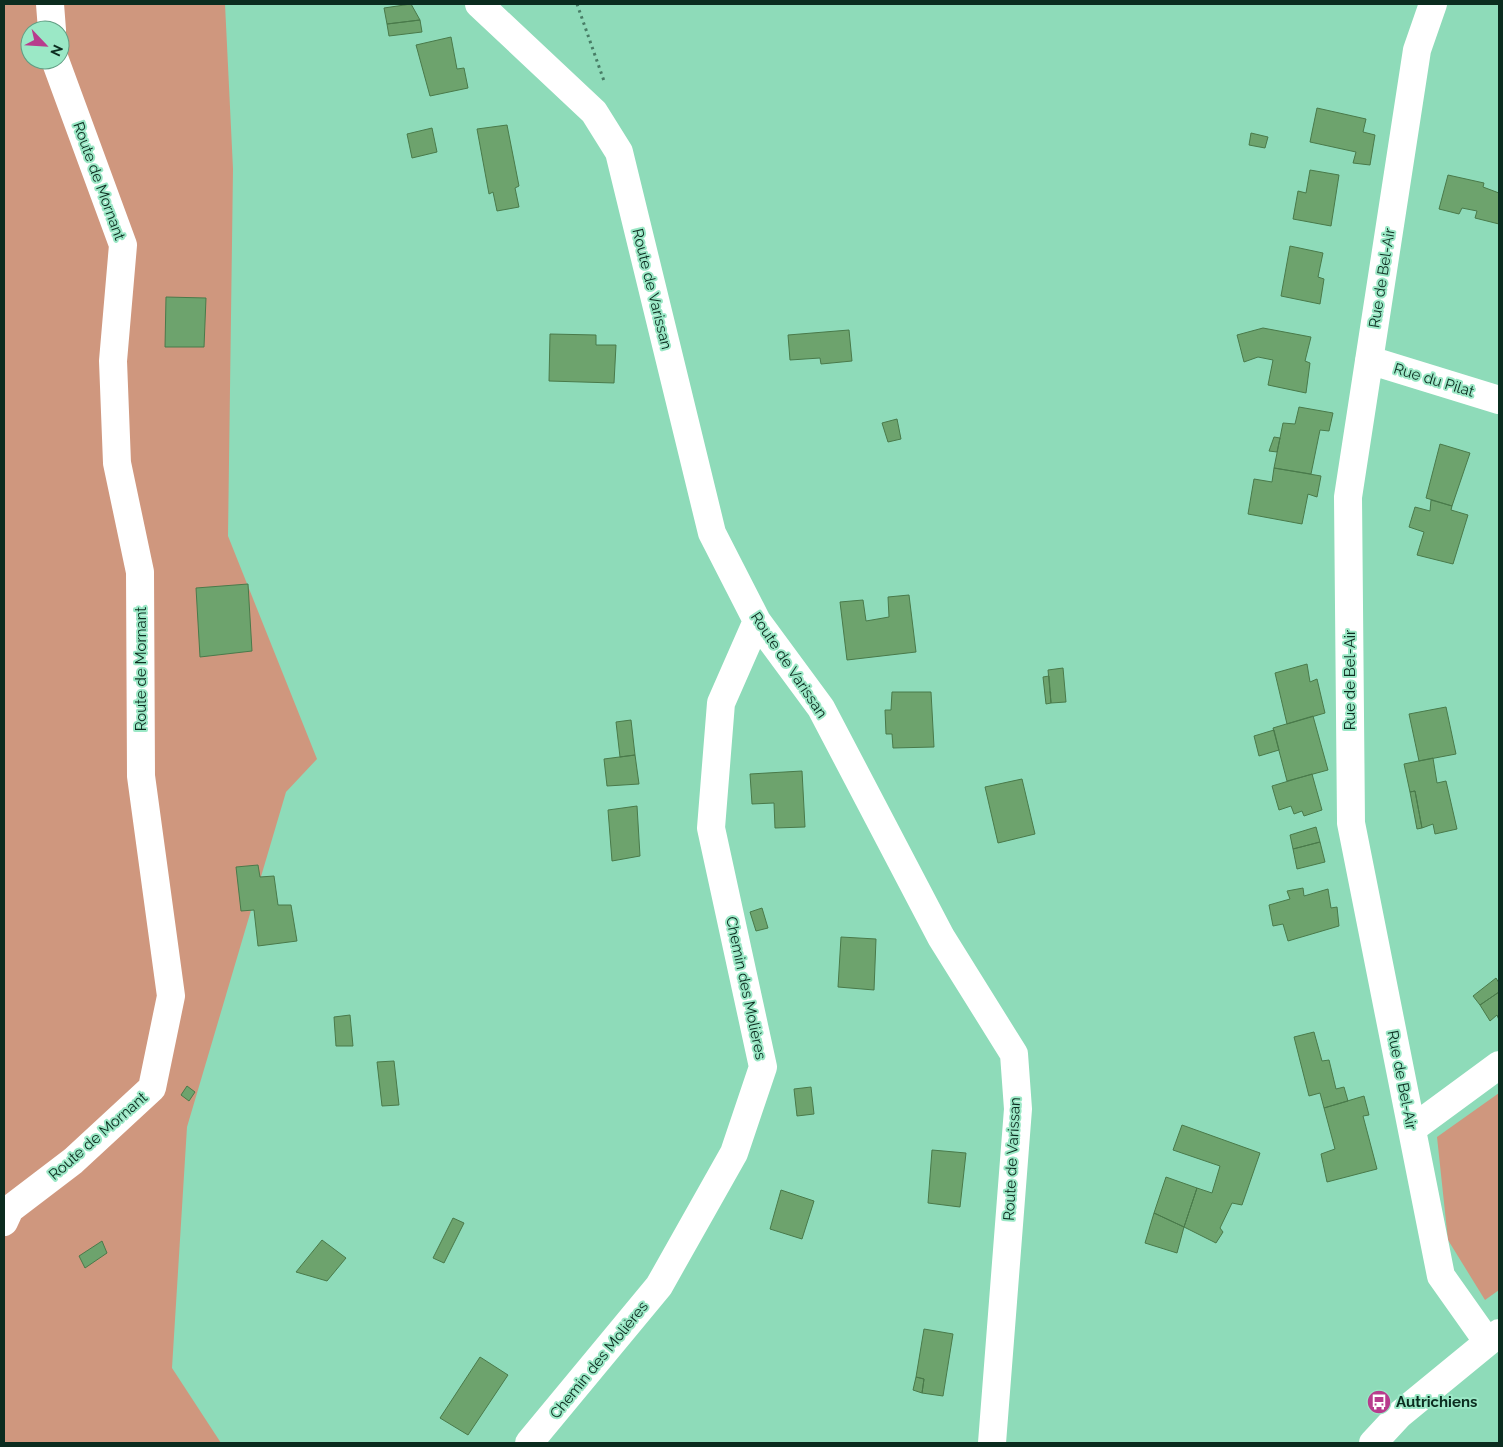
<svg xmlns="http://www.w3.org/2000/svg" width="1503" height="1447" viewBox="0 0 1503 1447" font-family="Raleway,sans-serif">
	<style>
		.green { fill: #cf977e; fill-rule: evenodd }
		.building { fill: #6da36d; stroke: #497a4a }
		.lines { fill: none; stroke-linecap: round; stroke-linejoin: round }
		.path { stroke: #487d66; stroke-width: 3; stroke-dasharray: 2.5 4; stroke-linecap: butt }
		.minor { stroke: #fff; stroke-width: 28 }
		.major { stroke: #fff; stroke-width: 28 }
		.labels { text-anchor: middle; stroke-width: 4; stroke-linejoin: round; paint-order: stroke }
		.street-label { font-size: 15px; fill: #0b2c1f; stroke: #9be8c6 }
		.poi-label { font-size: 15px; font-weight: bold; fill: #0b2c1f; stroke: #9be8c6; text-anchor: start }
	</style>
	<rect width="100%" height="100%" fill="#8edbb9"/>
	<path class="green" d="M 4,4 L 225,4 L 233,169 L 228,536 L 317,759 L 286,792 L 187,1127 L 172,1368 L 221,1443 L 4,1443 ZM 30,30 L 60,30 L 60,60 L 30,60 Z
		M 1499,1093 L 1499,1290 L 1485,1300 L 1448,1240 L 1437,1137 Z"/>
	<path class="building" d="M 411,4 L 420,20 L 387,24 L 384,8 Z
		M 420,20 L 422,32 L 389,36 L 387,24 Z
		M 451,37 L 457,69 L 464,68 L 468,88 L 430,96 L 416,45 Z
		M 1317,108 L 1366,119 L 1363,132 L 1375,135 L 1370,165 L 1353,163 L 1356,152 L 1310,142 Z
		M 507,125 L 519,186 L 515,188 L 519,207 L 497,211 L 493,192 L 489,194 L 477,129 Z
		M 432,128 L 437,152 L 412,158 L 407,134 Z
		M 1251,133 L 1268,137 L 1265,148 L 1249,145 Z
		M 1310,170 L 1339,175 L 1331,226 L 1293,219 L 1298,191 L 1306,193 Z
		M 1448,175 L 1484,183 L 1483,187 L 1499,193 L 1499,224 L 1475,218 L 1477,211 L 1462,208 L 1459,214 L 1439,209 Z
		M 1290,246 L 1323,253 L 1318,277 L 1324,279 L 1320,304 L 1281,296 Z
		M 166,297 L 206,298 L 204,347 L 165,347 Z
		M 1263,328 L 1311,337 L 1305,361 L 1310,363 L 1306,393 L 1268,385 L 1273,360 L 1258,357 L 1244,362 L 1237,335 Z
		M 849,330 L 852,361 L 821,364 L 820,358 L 790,360 L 788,335 Z
		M 550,334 L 596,335 L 596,345 L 616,345 L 614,383 L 549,381 Z
		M 1299,407 L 1333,413 L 1329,431 L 1320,430 L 1311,474 L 1274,468 L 1283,423 L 1295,424 Z
		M 897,419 L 901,439 L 888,442 L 882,423 Z
		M 1274,437 L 1280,438 L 1277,452 L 1269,451 Z
		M 1440,444 L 1470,453 L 1452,506 L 1426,498 Z
		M 1274,468 L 1321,476 L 1317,497 L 1308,494 L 1302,524 L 1248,514 L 1254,479 L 1272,482 Z
		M 1431,500 L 1452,506 L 1451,510 L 1468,515 L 1453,564 L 1417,555 L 1424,532 L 1409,527 L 1415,507 L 1430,511 Z
		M 248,584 L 252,651 L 200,657 L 196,588 Z
		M 909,595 L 916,652 L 847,660 L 840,602 L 863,600 L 866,621 L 889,617 L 888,597 Z
		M 1307,664 L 1310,682 L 1317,679 L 1325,713 L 1287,724 L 1275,673 Z
		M 1063,668 L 1066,702 L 1051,703 L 1048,670 Z
		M 1049,676 L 1051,703 L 1046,704 L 1043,677 Z
		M 892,692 L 931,692 L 934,747 L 893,748 L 892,734 L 886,734 L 885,710 L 891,710 Z
		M 1446,707 L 1456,754 L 1419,761 L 1409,714 Z
		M 1313,716 L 1328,770 L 1287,781 L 1273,728 Z
		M 631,720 L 635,755 L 620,757 L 616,722 Z
		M 1274,730 L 1279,750 L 1259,756 L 1254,736 Z
		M 635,755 L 639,784 L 607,786 L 604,759 Z
		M 1433,758 L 1437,783 L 1446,781 L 1457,829 L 1435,834 L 1433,824 L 1422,828 L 1415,791 L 1410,792 L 1404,764 Z
		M 802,771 L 805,827 L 775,828 L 774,803 L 752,804 L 750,774 Z
		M 1312,774 L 1322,810 L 1304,816 L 1302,811 L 1294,814 L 1291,806 L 1279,810 L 1272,786 Z
		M 1022,779 L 1035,834 L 998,843 L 985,787 Z
		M 1415,791 L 1422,828 L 1417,829 L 1410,792 Z
		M 637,806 L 640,856 L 612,861 L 608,810 Z
		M 1316,827 L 1320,842 L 1293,849 L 1290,835 Z
		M 1320,842 L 1325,862 L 1297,869 L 1293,849 Z
		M 258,865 L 260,877 L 274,876 L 278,905 L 291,905 L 297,941 L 258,946 L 254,910 L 241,911 L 236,867 Z
		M 1303,888 L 1304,896 L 1328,889 L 1331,908 L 1337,907 L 1339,926 L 1288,941 L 1283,924 L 1273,926 L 1269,905 L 1290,899 L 1287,891 Z
		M 762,908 L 768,928 L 756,931 L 750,912 Z
		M 841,937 L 876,939 L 874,990 L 838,987 Z
		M 1496,978 L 1499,983 L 1499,992 L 1480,1005 L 1473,996 Z
		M 1499,992 L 1499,1020 L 1497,1015 L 1490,1021 L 1480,1005 Z
		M 350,1015 L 353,1046 L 336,1046 L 334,1017 Z
		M 1314,1032 L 1322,1061 L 1329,1060 L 1336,1089 L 1344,1087 L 1348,1101 L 1324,1108 L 1320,1093 L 1309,1096 L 1294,1037 Z
		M 394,1061 L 399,1105 L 382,1106 L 377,1062 Z
		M 187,1086 L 195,1092 L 189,1101 L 181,1095 Z
		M 811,1087 L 814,1114 L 797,1116 L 794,1089 Z
		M 1364,1096 L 1369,1115 L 1363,1116 L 1377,1169 L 1327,1182 L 1321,1154 L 1335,1149 L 1324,1108 Z
		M 1182,1125 L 1260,1153 L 1242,1205 L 1232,1203 L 1220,1228 L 1223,1232 L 1216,1243 L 1184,1227 L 1197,1188 L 1212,1193 L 1220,1166 L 1173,1150 Z
		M 932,1150 L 966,1153 L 960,1207 L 928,1203 Z
		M 1166,1177 L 1197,1188 L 1184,1227 L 1154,1213 Z
		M 781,1190 L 814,1201 L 802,1239 L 770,1229 Z
		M 1154,1213 L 1184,1227 L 1177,1253 L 1145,1243 Z
		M 453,1218 L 464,1223 L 444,1263 L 433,1258 Z
		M 322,1240 L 346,1258 L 327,1281 L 296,1272 Z
		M 102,1241 L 107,1253 L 85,1268 L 79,1256 Z
		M 924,1329 L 953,1334 L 943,1396 L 922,1393 L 924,1379 L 916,1377 Z
		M 480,1357 L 508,1375 L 468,1435 L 440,1418 Z
		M 916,1377 L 924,1379 L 922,1393 L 913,1390 Z"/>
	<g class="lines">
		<path class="path" d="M 577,4 L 604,81"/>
		<path class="minor" d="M 479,4 L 594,112 L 619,152 L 712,533 L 757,621 L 821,708 L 941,937 L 1014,1054 L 1018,1109 L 992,1443
			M 1433,4 L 1417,50 L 1348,497 L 1351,823 L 1441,1276 L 1487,1341
			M 1369,360 L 1499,400
			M 1412,1129 L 1499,1065
			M 529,1443 L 659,1286 L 734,1153 L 763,1067 L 711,828 L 721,703 L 757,621
			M 1373,1443 L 1399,1415 L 1499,1333"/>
		<path class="major" d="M 50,4 L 52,30
			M 4,1222 L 10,1209 L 73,1161 L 152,1088 L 171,996 L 141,776 L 140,572 L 117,463 L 113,361 L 123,245 L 55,60"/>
	</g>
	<defs>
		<g id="bus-disc" transform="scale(1.25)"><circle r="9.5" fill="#b83c8d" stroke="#9be8c6"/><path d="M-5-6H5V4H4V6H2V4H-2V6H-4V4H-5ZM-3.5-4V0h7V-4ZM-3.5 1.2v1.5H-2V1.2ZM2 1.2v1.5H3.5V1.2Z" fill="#fff"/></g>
	</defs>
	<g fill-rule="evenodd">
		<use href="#bus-disc" x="1379" y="1402"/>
	</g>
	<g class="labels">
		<g class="street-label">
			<text transform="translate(99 181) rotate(70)" y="5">Route de Mornant</text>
			<text transform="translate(1382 278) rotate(-81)" y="5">Rue de Bel-Air</text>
			<text transform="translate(652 289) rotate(76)" y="5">Route de Varissan</text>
			<text transform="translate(1434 380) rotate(17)" y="5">Rue du Pilat</text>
			<text transform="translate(789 665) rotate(56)" y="5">Route de Varissan</text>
			<text transform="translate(141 669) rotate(-90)" y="5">Route de Mornant</text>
			<text transform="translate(1350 680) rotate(-90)" y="5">Rue de Bel-Air</text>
			<text transform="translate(746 988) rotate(78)" y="5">Chemin des Molières</text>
			<text transform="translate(1402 1080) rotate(79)" y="5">Rue de Bel-Air</text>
			<text transform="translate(98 1136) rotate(-41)" y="5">Route de Mornant</text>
			<text transform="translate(1012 1159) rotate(-87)" y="5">Route de Varissan</text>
			<text transform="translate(599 1360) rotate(-51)" y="5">Chemin des Molières</text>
		</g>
		<g class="poi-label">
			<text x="1396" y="1407">Autrichiens</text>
		</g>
	</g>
	<rect width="1503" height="1447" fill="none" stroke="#0b2c1f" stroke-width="10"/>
	<g transform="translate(45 45) rotate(115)"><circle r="24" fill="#9be8c6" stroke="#619d83"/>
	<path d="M0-4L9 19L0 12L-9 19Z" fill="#b83c8d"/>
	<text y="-8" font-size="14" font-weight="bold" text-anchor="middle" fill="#0b2c1f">N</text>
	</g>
</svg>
